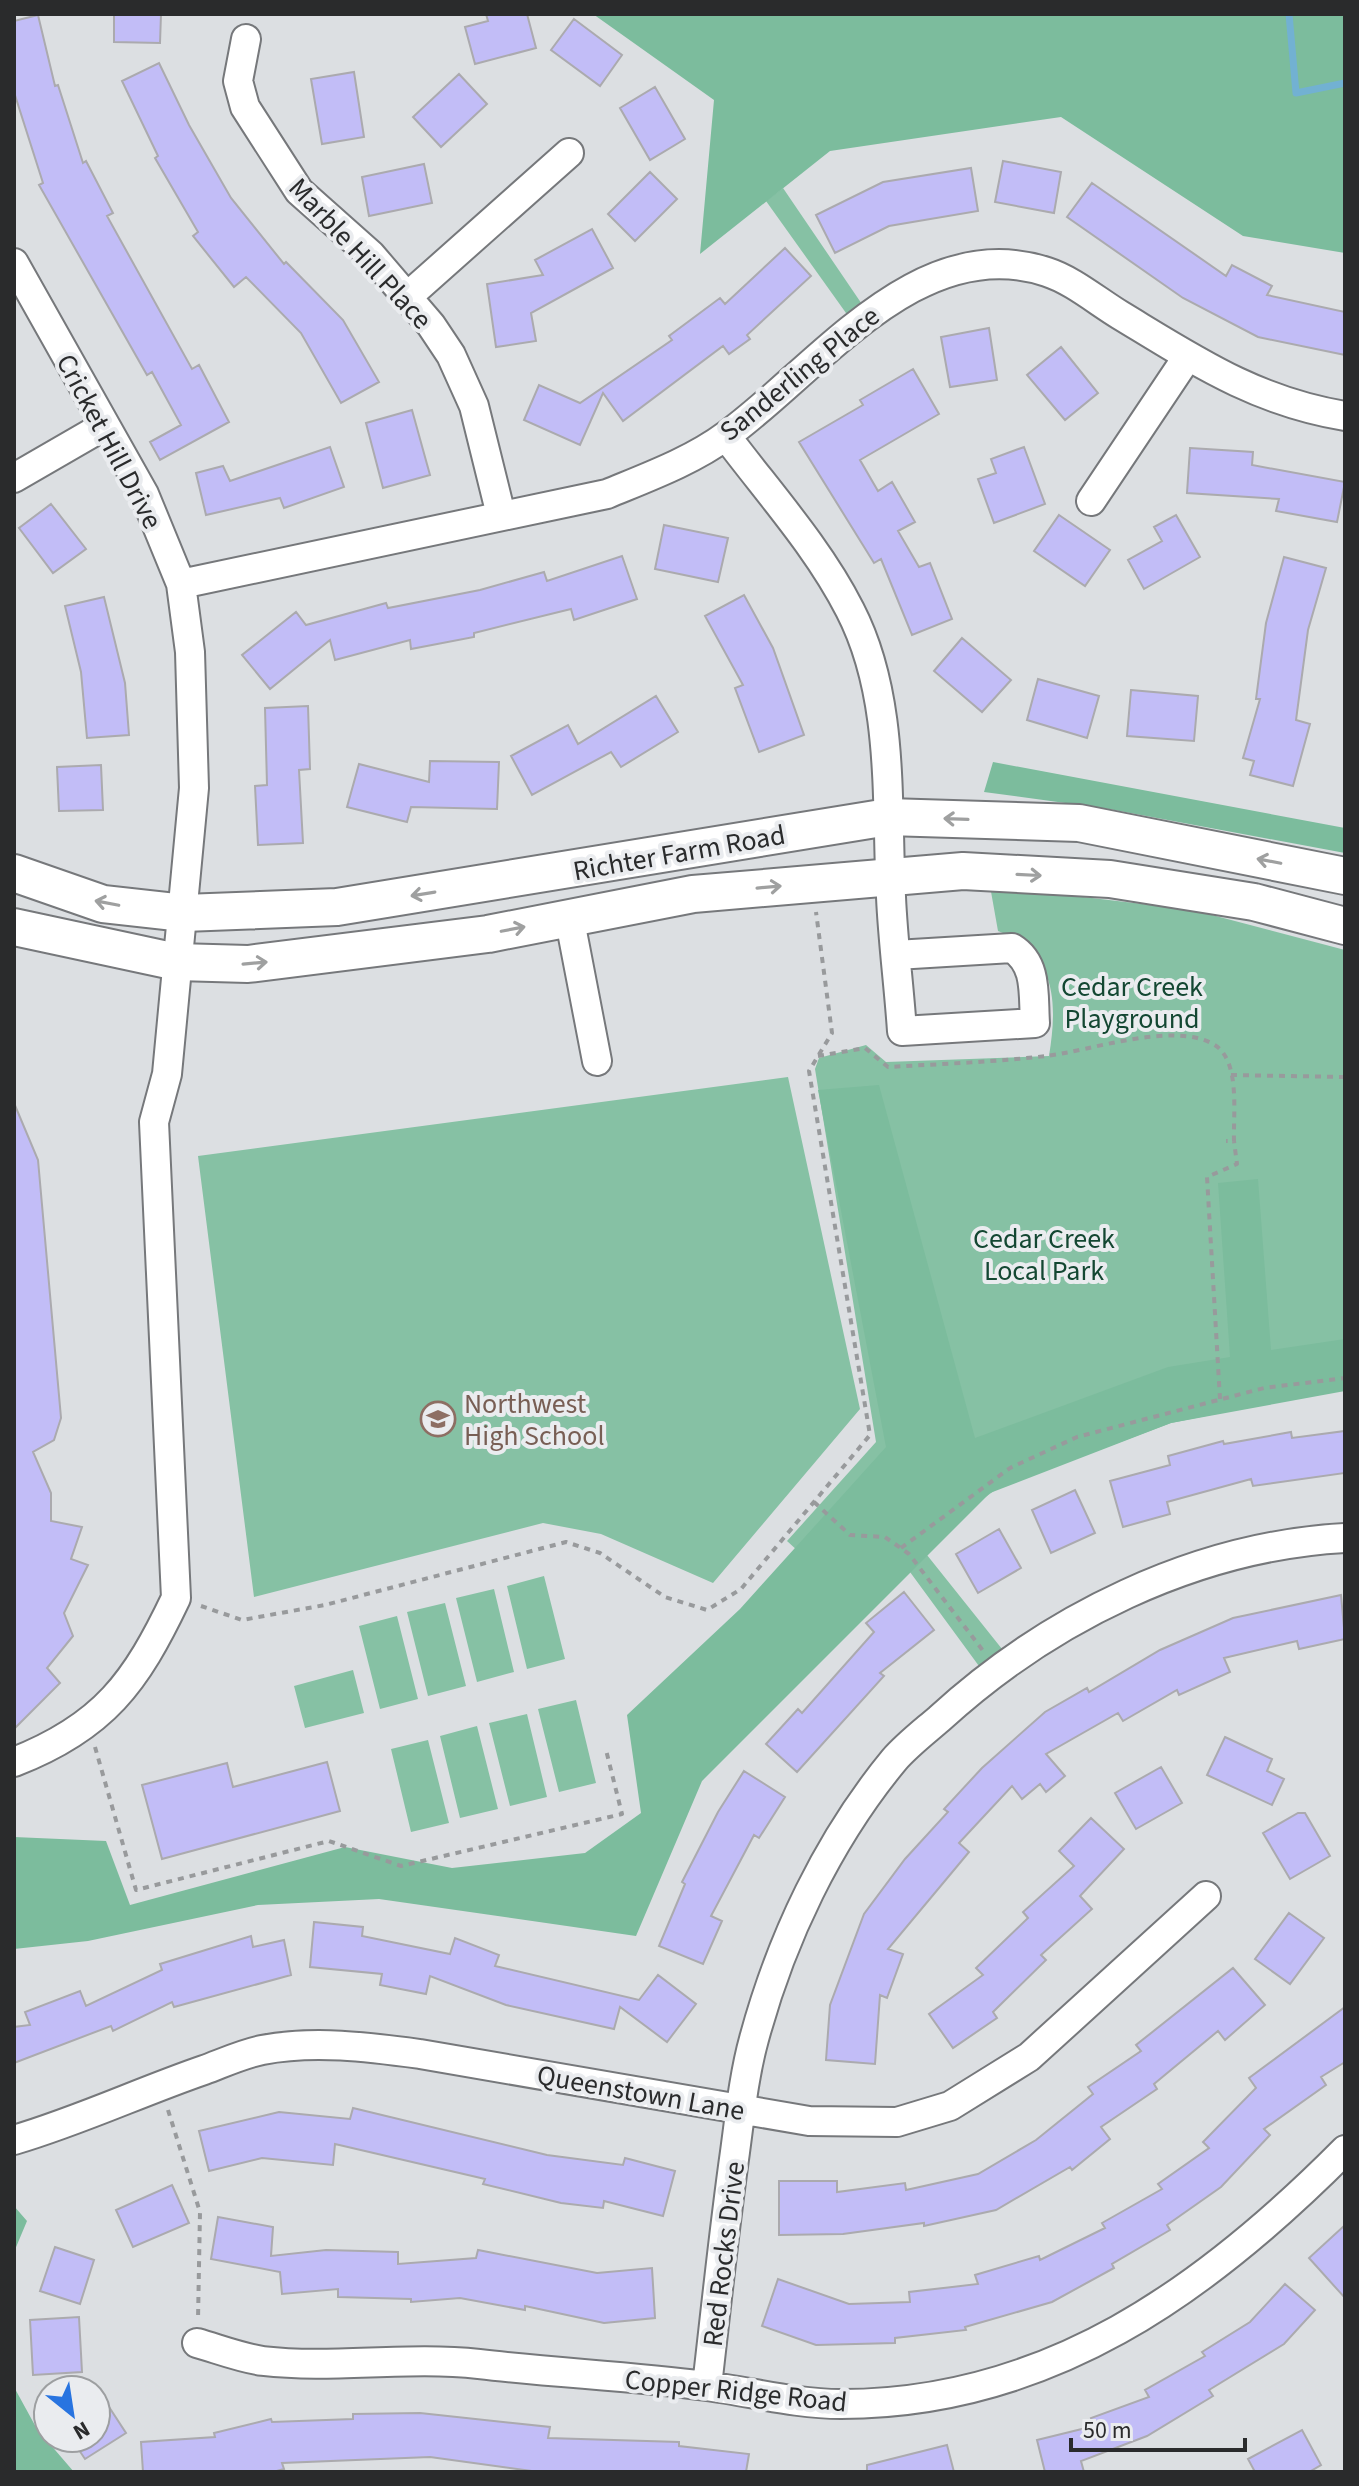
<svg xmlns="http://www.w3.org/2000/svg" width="1359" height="2486" viewBox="0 0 1359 2486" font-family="'Source Sans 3',sans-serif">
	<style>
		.green { fill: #86c1a4 }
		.forest { fill: #7cbc9d }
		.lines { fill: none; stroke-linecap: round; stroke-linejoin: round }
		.stream { stroke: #72b1d2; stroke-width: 7 }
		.building { fill: #c2bdf7; stroke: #abaaae; stroke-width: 2 }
		.minor-casing { stroke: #76787b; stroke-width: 32 }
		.major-casing { stroke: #76787b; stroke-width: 40 }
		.path { stroke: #989a9c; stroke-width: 4; stroke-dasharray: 6 6; stroke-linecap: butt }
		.minor { stroke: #fff; stroke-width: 28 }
		.major { stroke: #fff; stroke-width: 36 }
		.oneway { stroke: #9fa0a0 }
		.labels { text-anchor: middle; stroke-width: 8; stroke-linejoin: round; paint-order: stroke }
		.street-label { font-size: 28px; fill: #2a2b2c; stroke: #eaecef }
		.park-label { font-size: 28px; fill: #134732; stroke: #eaecef }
		.education-label { font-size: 28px; fill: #785e54; stroke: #eaecef; text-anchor: start }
	</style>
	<rect width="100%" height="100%" fill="#dcdfe2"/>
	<path class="green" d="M 783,188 L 870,316 L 856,327 L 766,201 Z
		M 990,886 L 1193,910 L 1345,950 L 1345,1388 L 1171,1423 L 998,1488 L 919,1545 L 1010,1659 L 987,1677 L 899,1557 L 855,1603 L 787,1541 L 876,1442 L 815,1069 L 819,1058 L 866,1045 L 886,1062 L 1049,1056 C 1058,1001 1056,953 998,931 Z
		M 788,1077 L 860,1409 L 713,1583 L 601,1534 L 543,1523 L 254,1597 L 198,1156 Z
		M 544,1576 L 565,1659 L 527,1669 L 507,1586 Z
		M 494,1589 L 514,1672 L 477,1682 L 456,1598 Z
		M 445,1603 L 466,1686 L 428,1696 L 407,1612 Z
		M 397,1616 L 418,1699 L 380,1709 L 359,1626 Z
		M 353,1670 L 364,1713 L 305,1728 L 294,1686 Z
		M 576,1700 L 596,1783 L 559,1792 L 538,1709 Z
		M 527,1714 L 547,1797 L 510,1806 L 489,1723 Z
		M 477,1726 L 498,1809 L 460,1818 L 440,1736 Z
		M 428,1740 L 449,1823 L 411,1832 L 391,1749 Z"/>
	<path class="forest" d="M 593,14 L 1345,14 L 1345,253 L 1243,236 L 1061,117 L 830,151 L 700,254 L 714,100 Z
		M 993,762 L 1345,828 L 1345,853 L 1109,809 L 984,792 Z
		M 879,1085 L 975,1438 L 1168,1367 L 1230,1357 L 1218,1183 L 1258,1179 L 1271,1350 L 1345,1339 L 1345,1391 L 1171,1423 L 990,1493 L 702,1781 L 636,1936 L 379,1899 L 258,1905 L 88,1941 L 14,1949 L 14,1837 L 106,1841 L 130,1905 L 345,1847 L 452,1868 L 585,1853 L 641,1813 L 627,1715 L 740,1609 L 886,1447 L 818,1090 Z
		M 14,2206 L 27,2221 L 14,2252 Z
		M 14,2387 L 37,2429 L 74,2472 L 14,2472 Z"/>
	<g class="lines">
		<path class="stream" d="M 1289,14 L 1296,93 L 1345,83"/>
	</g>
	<path class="building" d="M 114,14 L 161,14 L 160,43 L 114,42 Z
		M 486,14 L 527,14 L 536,48 L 475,64 L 465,27 L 488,21 Z
		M 38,15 L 55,86 L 58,85 L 83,163 L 86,161 L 113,213 L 107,216 L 192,369 L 199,365 L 229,422 L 160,460 L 150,442 L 181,425 L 152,372 L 147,375 L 39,185 L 43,183 L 14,92 L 14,21 Z
		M 574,19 L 622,55 L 600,86 L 551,50 Z
		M 159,63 L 189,125 L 231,198 L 284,264 L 286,262 L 343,320 L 379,382 L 341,403 L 301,333 L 246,277 L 234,287 L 193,236 L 198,232 L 155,158 L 158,156 L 122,81 Z
		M 354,72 L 364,137 L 322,144 L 311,79 Z
		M 459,74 L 487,104 L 441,147 L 413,117 Z
		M 655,87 L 685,139 L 650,160 L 620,108 Z
		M 1003,161 L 1061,172 L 1054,213 L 995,202 Z
		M 424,164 L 432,203 L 369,216 L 362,177 Z
		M 971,168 L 978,211 L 889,226 L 835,253 L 816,215 L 883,182 Z
		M 650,172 L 677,199 L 635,241 L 608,214 Z
		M 1092,183 L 1226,276 L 1232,265 L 1272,286 L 1267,295 L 1345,312 L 1345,355 L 1258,337 L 1183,298 L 1067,217 Z
		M 592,229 L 613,268 L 531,313 L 536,341 L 496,347 L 487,284 L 543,275 L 535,260 Z
		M 785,248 L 811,276 L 747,335 L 750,339 L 729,354 L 723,346 L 623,421 L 603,393 L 580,445 L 524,420 L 539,385 L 580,403 L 672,340 L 669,336 L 720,298 L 725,304 Z
		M 989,328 L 997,380 L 950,387 L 941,337 Z
		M 1061,347 L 1098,393 L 1065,420 L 1027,375 Z
		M 913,369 L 939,414 L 860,460 L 878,491 L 892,482 L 915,522 L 898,531 L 919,567 L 930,563 L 952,619 L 912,635 L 881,559 L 874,563 L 799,442 L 863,405 L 860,400 Z
		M 412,410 L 430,475 L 383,488 L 366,423 Z
		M 330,447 L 344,487 L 284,508 L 280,498 L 206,515 L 196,473 L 223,466 L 230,481 Z
		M 1024,447 L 1045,504 L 994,523 L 978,479 L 996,473 L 991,459 Z
		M 1190,448 L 1253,452 L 1252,465 L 1345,482 L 1337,522 L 1276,511 L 1279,499 L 1187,493 Z
		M 51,504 L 86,549 L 53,573 L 19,528 Z
		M 1059,515 L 1110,550 L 1085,586 L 1034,551 Z
		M 1176,515 L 1200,557 L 1144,589 L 1128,560 L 1162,541 L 1154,527 Z
		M 664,525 L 728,538 L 718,582 L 655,569 Z
		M 622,556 L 637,599 L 574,620 L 571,609 L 474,633 L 474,637 L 411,649 L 410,640 L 335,660 L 330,640 L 270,689 L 242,655 L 296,612 L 306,625 L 386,603 L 388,608 L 480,590 L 544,572 L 547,581 Z
		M 1284,557 L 1326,568 L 1308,630 L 1296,720 L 1310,724 L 1293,786 L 1250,775 L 1254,761 L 1243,758 L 1260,699 L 1256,699 L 1266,623 Z
		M 744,595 L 773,648 L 804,735 L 759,752 L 735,688 L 743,685 L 705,616 Z
		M 104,597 L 125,683 L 129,735 L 87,738 L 81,672 L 65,606 Z
		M 962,638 L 1011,680 L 982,712 L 934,671 Z
		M 1038,679 L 1099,696 L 1087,738 L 1027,720 Z
		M 1131,690 L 1198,696 L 1194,741 L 1127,736 Z
		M 656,696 L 678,732 L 621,767 L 611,752 L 532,795 L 511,756 L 568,725 L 578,744 Z
		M 308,706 L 310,769 L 299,770 L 303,843 L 258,845 L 255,786 L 267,785 L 265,708 Z
		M 430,761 L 499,762 L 497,809 L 411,807 L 407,822 L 347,807 L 359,764 L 429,782 Z
		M 101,765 L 103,810 L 59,811 L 57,767 Z
		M 14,1103 L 38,1160 L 61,1418 L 54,1440 L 33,1452 L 51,1493 L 51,1521 L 82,1527 L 71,1559 L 88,1565 L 64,1613 L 73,1636 L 47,1668 L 60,1683 L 14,1729 Z
		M 1345,1431 L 1345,1473 L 1253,1486 L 1251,1479 L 1167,1502 L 1170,1514 L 1123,1527 L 1110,1481 L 1170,1465 L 1168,1456 L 1223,1441 L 1224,1444 L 1291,1432 L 1292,1438 Z
		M 1075,1490 L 1095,1533 L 1051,1553 L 1032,1510 Z
		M 999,1529 L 1021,1568 L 978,1593 L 956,1554 Z
		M 904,1592 L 934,1630 L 880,1673 L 884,1676 L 797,1772 L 766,1744 L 798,1709 L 802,1713 L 874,1632 L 866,1623 Z
		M 1341,1595 L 1345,1639 L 1299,1649 L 1297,1641 L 1224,1658 L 1230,1672 L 1179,1695 L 1177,1690 L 1123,1721 L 1118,1713 L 1046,1754 L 1065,1776 L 1046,1792 L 1040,1784 L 1022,1799 L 1012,1786 L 959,1843 L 969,1852 L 888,1949 L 903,1954 L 887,1998 L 880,1995 L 875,2064 L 826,2060 L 830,2005 L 864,1914 L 905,1859 L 948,1812 L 944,1809 L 982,1768 L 1045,1712 L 1087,1688 L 1089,1692 L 1160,1650 L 1233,1618 Z
		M 1225,1737 L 1272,1759 L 1267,1771 L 1284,1779 L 1272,1805 L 1207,1775 Z
		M 327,1762 L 340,1811 L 162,1859 L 142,1785 L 227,1763 L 233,1787 Z
		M 1161,1767 L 1182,1803 L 1136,1829 L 1115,1793 Z
		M 744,1771 L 785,1797 L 759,1838 L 754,1835 L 711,1916 L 722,1921 L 703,1964 L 659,1946 L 685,1884 L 682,1882 L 718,1812 Z
		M 1298,1813 L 1305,1813 L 1330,1856 L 1290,1879 L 1263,1833 Z
		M 1091,1818 L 1124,1849 L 1080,1896 L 1092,1909 L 1041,1955 L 1046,1960 L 993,2012 L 997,2018 L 953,2048 L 929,2014 L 983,1975 L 976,1968 L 1028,1918 L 1023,1912 L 1074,1866 L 1059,1851 Z
		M 1289,1913 L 1324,1938 L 1290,1984 L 1255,1959 Z
		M 314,1922 L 363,1927 L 362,1936 L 450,1954 L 455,1938 L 499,1955 L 495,1966 L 639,2000 L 658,1975 L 696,2004 L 667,2042 L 620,2007 L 614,2029 L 506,2005 L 430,1976 L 426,1994 L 380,1985 L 382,1974 L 310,1967 Z
		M 251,1936 L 253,1947 L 284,1940 L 291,1975 L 174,2007 L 172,2002 L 113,2031 L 111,2026 L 14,2063 L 14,2027 L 30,2025 L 25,2012 L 80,1991 L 86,2006 L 162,1970 L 160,1964 Z
		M 1233,1968 L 1265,2005 L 1225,2040 L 1218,2031 L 1154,2084 L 1157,2089 L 1101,2127 L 1110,2139 L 1072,2170 L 1070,2167 L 996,2210 L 924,2226 L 924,2223 L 843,2234 L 779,2235 L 779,2181 L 837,2181 L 837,2192 L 905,2183 L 906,2190 L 978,2174 L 1036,2140 L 1093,2094 L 1088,2087 L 1141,2051 L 1136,2045 Z
		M 1345,2007 L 1345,2062 L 1321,2077 L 1326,2085 L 1264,2129 L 1270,2135 L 1221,2187 L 1167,2225 L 1170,2230 L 1112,2264 L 1114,2268 L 1052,2302 L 965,2327 L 966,2330 L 895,2338 L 895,2343 L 816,2345 L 762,2326 L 778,2279 L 849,2304 L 910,2302 L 909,2292 L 978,2284 L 975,2275 L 1039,2256 L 1040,2260 L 1105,2228 L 1102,2223 L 1162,2189 L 1158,2184 L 1209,2148 L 1203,2142 L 1256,2088 L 1249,2078 Z
		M 353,2108 L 547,2155 L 623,2165 L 625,2158 L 675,2171 L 663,2216 L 604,2201 L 603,2208 L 561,2203 L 483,2184 L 485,2179 L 335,2144 L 333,2165 L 262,2158 L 209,2171 L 199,2131 L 279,2112 L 350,2119 Z
		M 172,2185 L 189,2223 L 133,2247 L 116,2210 Z
		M 218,2217 L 273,2227 L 271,2256 L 326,2250 L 398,2252 L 398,2264 L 476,2258 L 478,2250 L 597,2273 L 652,2268 L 655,2318 L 604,2323 L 525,2306 L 525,2310 L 460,2298 L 411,2302 L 411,2299 L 338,2297 L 338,2289 L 282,2294 L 280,2272 L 211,2259 Z
		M 1345,2225 L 1345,2298 L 1309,2258 Z
		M 55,2247 L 94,2260 L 80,2304 L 40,2291 Z
		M 1285,2284 L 1315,2310 L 1284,2344 L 1209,2390 L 1213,2396 L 1147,2436 L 1081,2461 L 1084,2472 L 1045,2472 L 1037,2440 L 1094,2426 L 1091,2418 L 1149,2397 L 1145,2390 L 1205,2356 L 1202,2352 L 1250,2322 Z
		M 79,2317 L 82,2372 L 33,2375 L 30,2320 Z
		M 96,2387 L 126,2433 L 85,2459 L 71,2438 L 96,2438 Z
		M 420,2413 L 550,2427 L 548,2438 L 679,2442 L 679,2446 L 749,2454 L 746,2472 L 539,2472 L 430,2457 L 282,2463 L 284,2469 L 273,2472 L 143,2472 L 141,2442 L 215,2437 L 214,2433 L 271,2419 L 272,2422 L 353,2419 L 353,2414 Z
		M 1302,2430 L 1321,2465 L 1309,2472 L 1255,2472 L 1248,2459 Z
		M 947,2445 L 954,2472 L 867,2472 L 867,2465 Z"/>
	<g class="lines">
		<g class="minor-casing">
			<path id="minor" d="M 246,39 L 238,81 L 245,107 L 299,191 L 371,255 L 431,325 L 451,355 L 474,406 L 501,515
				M 14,263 L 144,494 L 181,584 L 190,652 L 194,788 L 167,1074 L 154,1122 L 176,1598 C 136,1682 104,1727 14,1762
				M 407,297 L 569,153
				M 726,436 C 768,492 818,547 850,610 C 895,697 886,802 891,897 C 893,942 899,986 902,1031 L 1035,1023 C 1033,996 1038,964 1012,948 L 896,955
				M 14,478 L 104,426
				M 1091,501 L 1188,356
				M 181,584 L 607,494 C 648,477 692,461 727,435 C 818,369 919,229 1047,272 C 1072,280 1097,301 1120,315 C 1196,361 1255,401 1345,416
				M 570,921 L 597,1061
				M 14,2140 C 79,2121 140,2092 204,2070 C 223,2063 242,2054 262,2050 C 314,2040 368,2047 420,2054 L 809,2121 L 897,2122 L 950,2106 L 1029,2057 L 1206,1896
				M 197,2343 C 218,2349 241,2358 263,2361 C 332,2369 408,2356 479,2364 C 555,2373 631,2376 706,2386 C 752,2392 795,2404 841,2404 C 1048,2404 1205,2291 1345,2150
				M 707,2386 C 716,2308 724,2230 735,2152 C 740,2115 744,2075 754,2039 C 781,1939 828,1840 894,1760 C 907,1745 924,1732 939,1719 C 1048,1619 1195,1546 1345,1538"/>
		</g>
		<g class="major-casing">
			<path id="major" d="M 14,873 L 103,904 L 184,913 L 337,907 L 888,817 L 1079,823 L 1345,876
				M 14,927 L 177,962 L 248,964 L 488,934 L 693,894 L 963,871 L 1110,879 L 1254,902 L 1345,926"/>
		</g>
		<path class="path" d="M 818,1056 L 865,1048 L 888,1067 C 940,1064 994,1062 1046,1056 C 1090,1051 1172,1021 1213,1044 C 1241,1059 1233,1114 1234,1141 L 1226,1141
			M 1231,1075 L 1345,1077
			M 1220,1399 L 1207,1177 L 1237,1164 L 1234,1141
			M 814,1502 L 850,1535 L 885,1537 L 909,1554 L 984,1652
			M 901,1548 L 1010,1468 L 1077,1437 L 1264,1388 L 1345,1378
			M 201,1606 L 242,1620 L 325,1605 L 566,1542 L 600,1553 L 665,1597 L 707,1610 L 741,1589 L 870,1435 L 809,1071 L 832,1033 L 816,912
			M 95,1747 L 136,1890 L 329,1841 L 401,1866 L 622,1814 L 606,1750
			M 168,2110 L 200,2212 L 198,2320"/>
		<use href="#minor" class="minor"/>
		<use href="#major" class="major"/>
	</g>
	<defs><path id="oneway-shaft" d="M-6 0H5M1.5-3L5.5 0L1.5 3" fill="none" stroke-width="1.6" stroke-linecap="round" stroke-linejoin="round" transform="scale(2)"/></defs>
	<g class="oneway">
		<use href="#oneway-shaft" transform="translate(956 819) rotate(-178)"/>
		<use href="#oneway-shaft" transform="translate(1269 861) rotate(-169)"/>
		<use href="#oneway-shaft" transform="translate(1029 875) rotate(3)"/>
		<use href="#oneway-shaft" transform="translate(769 887) rotate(-5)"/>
		<use href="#oneway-shaft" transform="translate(423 894) rotate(171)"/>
		<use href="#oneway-shaft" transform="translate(107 903) rotate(-169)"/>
		<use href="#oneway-shaft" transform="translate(513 929) rotate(-11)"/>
		<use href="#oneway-shaft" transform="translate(255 963) rotate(-5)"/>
	</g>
	<defs>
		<g id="school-ring" transform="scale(1.8)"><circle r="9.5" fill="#eaecef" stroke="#8d6e63" stroke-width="1.5"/><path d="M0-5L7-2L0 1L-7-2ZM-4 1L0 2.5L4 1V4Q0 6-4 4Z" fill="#8d6e63"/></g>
	</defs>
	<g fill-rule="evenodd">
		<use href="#school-ring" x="438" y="1419"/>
	</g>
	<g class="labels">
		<g class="street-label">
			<text transform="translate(361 253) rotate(47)" y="10">Marble Hill Place</text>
			<text transform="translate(799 373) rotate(-39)" y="10">Sanderling Place</text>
			<text transform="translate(110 441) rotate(62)" y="10">Cricket Hill Drive</text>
			<text transform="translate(679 852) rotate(-10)" y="10">Richter Farm Road</text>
			<text transform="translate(641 2092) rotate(10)" y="10">Queenstown Lane</text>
			<text transform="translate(723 2254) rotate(-83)" y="10">Red Rocks Drive</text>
			<text transform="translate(736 2390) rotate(6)" y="10">Copper Ridge Road</text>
		</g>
		<g class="park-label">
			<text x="1132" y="996">Cedar Creek<tspan x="1132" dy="32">Playground</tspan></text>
			<text x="1044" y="1248">Cedar Creek<tspan x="1044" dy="32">Local Park</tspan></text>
		</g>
		<g class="education-label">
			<text x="464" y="1413">Northwest<tspan x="464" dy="32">High School</tspan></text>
		</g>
	</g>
	<rect width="1359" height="2486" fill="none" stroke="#2a2b2c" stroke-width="32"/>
	<g transform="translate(72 2414) rotate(150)"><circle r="38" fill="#eaecef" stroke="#9d9fa1" stroke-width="2"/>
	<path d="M0-6L14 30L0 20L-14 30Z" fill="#2874e0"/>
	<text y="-12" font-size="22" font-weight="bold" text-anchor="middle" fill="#2a2b2c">N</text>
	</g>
	<path d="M1071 2438v12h174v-12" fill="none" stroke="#2a2b2c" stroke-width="4"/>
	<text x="1083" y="2438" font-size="24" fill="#2a2b2c" stroke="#eaecef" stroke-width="6" paint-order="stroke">50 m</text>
</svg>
